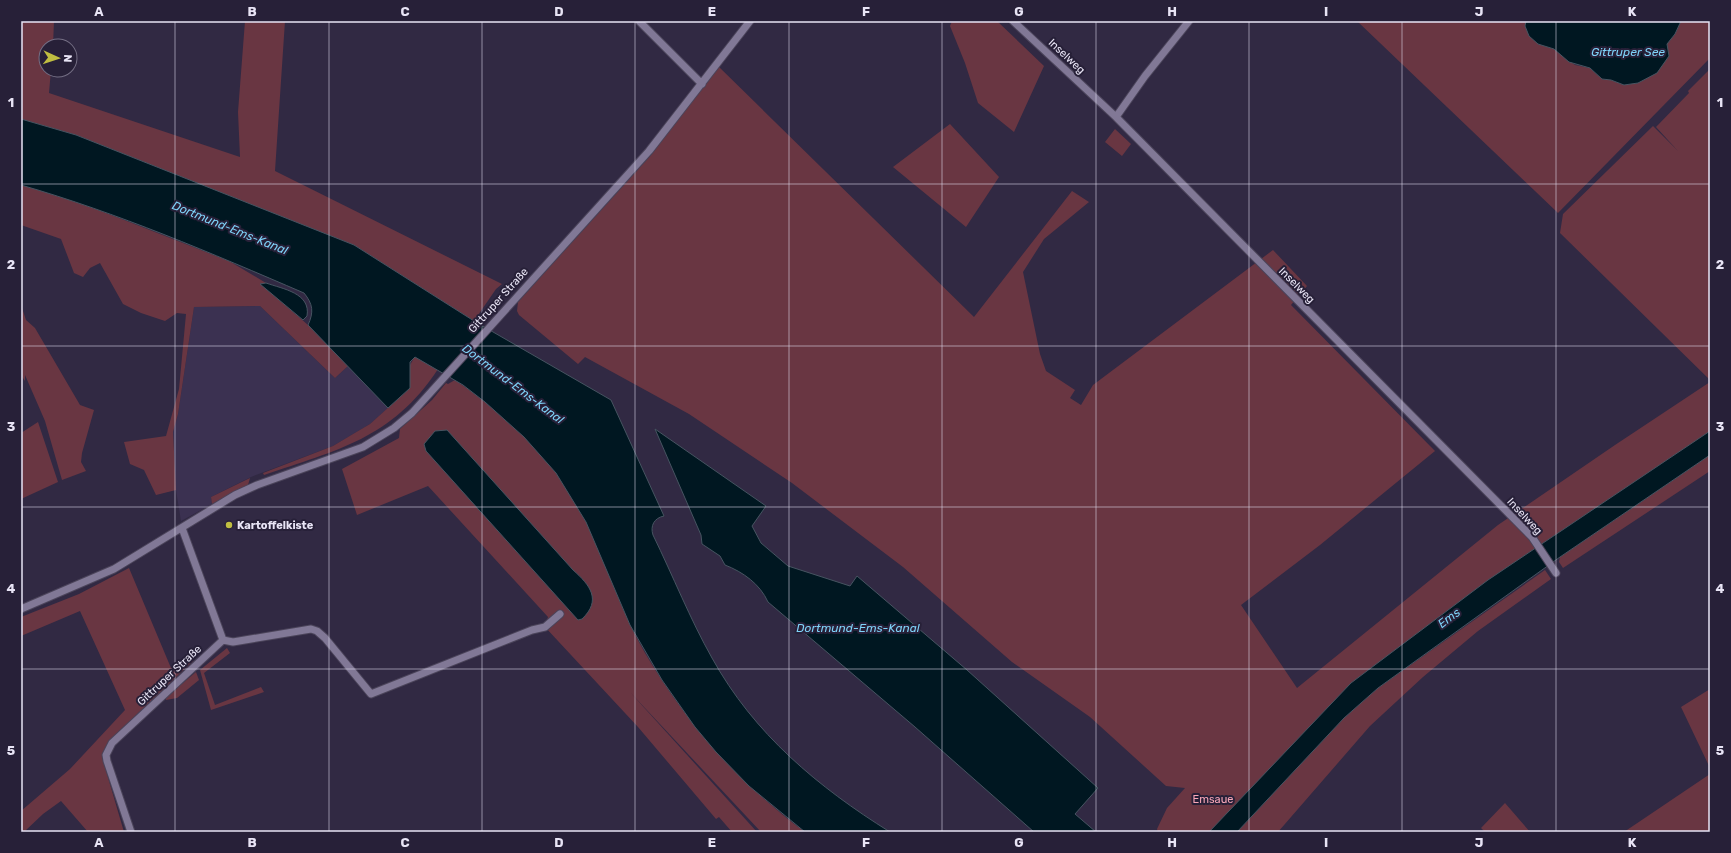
<svg xmlns="http://www.w3.org/2000/svg" width="1731" height="853" viewBox="0 0 1731 853" font-family="Rubik,sans-serif">
	<style>
		.built { fill: #3b3151 }
		.green { fill: #693642 }
		.water { fill: #001721; stroke: #465461 }
		.lines { fill: none; stroke-linecap: round; stroke-linejoin: round }
		.minor-casing { stroke: #4b445a; stroke-width: 9 }
		.minor { stroke: #817896; stroke-width: 7 }
		.grid { fill: none; stroke: #e8e4f5; stroke-width: 1; stroke-opacity: 0.55 }
		.poi-dot { fill: #c0be41; stroke: #272038; stroke-width: 1.5 }
		.labels { text-anchor: middle; stroke-width: 4; stroke-linejoin: round; paint-order: stroke }
		.street-label { font-size: 11px; fill: #e8e4f5; stroke: #272038 }
		.poi-label { font-size: 11px; font-weight: bold; fill: #e8e4f5; stroke: #272038; text-anchor: start }
		.park-label { font-size: 11px; fill: #f9a7b8; stroke: #272038 }
		.water-label { font-size: 12px; font-style: italic; fill: #7fd3f9; stroke: #272038 }
		.neatline { fill: none; stroke: #e8e4f5; stroke-width: 1.5 }
		.grid-label { font-size: 13px; text-anchor: middle; font-weight: bold; fill: #e8e4f5 }
	</style>
	<rect width="100%" height="100%" fill="#312943"/>
	<path class="built" d="M 260,306 L 335,378 L 348,366 L 388,408 L 370,424 L 333,446 L 251,477 L 211,497 L 212,504 L 181,521 L 176,490 L 173,432 L 178,414 L 194,307 Z"/>
	<path class="green" d="M 21,21 L 54,21 L 53,46 L 46,46 L 46,70 L 51,70 L 49,93 L 240,157 L 238,112 L 245,21 L 285,21 L 275,171 L 502,284 L 496,289 L 474,321 L 354,245 L 76,135 L 21,119 Z
		M 952,21 L 997,21 L 1044,66 L 1014,132 L 978,103 L 965,63 L 950,26 Z
		M 1357,21 L 1526,21 L 1525,26 L 1538,44 L 1554,49 L 1575,65 L 1590,68 L 1602,79 L 1611,80 L 1624,85 L 1667,44 L 1675,34 L 1681,21 L 1710,21 L 1710,58 L 1558,213 Z
		M 718,66 L 974,317 L 1072,191 L 1089,202 L 1044,239 L 1023,272 L 1040,354 L 1046,371 L 1075,390 L 1070,398 L 1081,405 L 1093,385 L 1273,250 L 1307,286 L 1291,305 L 1435,451 L 1320,545 L 1241,605 L 1297,688 L 1498,525 L 1615,445 L 1710,382 L 1710,442 L 1423,638 L 1221,832 L 1158,832 L 1157,829 L 1167,808 L 1185,788 L 1166,786 L 1090,717 L 1012,662 L 903,567 L 792,483 L 689,414 L 585,357 L 578,364 L 519,315 L 517,311 L 518,302 L 651,155 Z
		M 1710,69 L 1710,380 L 1560,233 L 1563,214 L 1653,126 L 1678,151 L 1656,127 L 1689,93 L 1688,91 Z
		M 950,124 L 999,177 L 966,227 L 893,167 Z
		M 1115,129 L 1131,144 L 1122,156 L 1105,142 Z
		M 21,185 L 68,198 L 229,261 L 266,283 L 261,284 L 308,325 L 348,366 L 335,378 L 260,306 L 194,307 L 178,414 L 173,432 L 176,490 L 156,495 L 144,470 L 130,464 L 124,442 L 166,436 L 179,389 L 186,314 L 177,313 L 165,321 L 141,313 L 123,304 L 100,263 L 90,268 L 83,277 L 74,273 L 61,239 L 21,225 Z
		M 21,305 L 26,320 L 35,328 L 80,405 L 94,410 L 82,453 L 81,462 L 86,471 L 62,480 L 45,421 L 25,375 L 25,381 L 21,375 Z
		M 414,358 L 419,358 L 438,369 C 392,439 337,450 264,475 L 263,473 L 333,446 L 353,434 L 370,424 L 410,388 L 410,365 Z
		M 455,380 C 509,417 558,464 587,523 C 607,566 621,612 645,653 C 686,723 739,783 805,832 L 761,832 L 629,691 L 757,832 L 732,832 L 719,817 L 716,819 L 638,727 L 545,627 L 548,617 L 428,486 L 357,515 L 342,469 L 399,438 L 400,429 L 432,400 L 446,383 L 448,384 Z
		M 38,422 L 58,482 L 21,499 L 21,433 Z
		M 1710,455 L 1710,471 L 1563,568 L 1559,562 L 1560,557 Z
		M 250,478 L 248,485 L 212,504 L 211,497 Z
		M 129,568 L 171,668 L 188,656 L 193,661 L 111,739 L 102,757 L 124,832 L 88,832 L 61,801 L 43,814 L 24,832 L 21,832 L 21,811 L 70,769 L 125,710 L 80,611 L 21,636 L 21,617 L 79,594 Z
		M 1545,570 L 1551,579 L 1478,631 L 1423,677 L 1370,726 L 1278,832 L 1237,832 L 1344,718 L 1378,688 Z
		M 227,648 L 230,653 L 204,673 L 215,705 L 261,687 L 264,692 L 211,710 L 200,670 Z
		M 196,672 L 199,680 L 177,698 L 166,700 L 166,697 Z
		M 1710,689 L 1710,768 L 1681,707 Z
		M 1710,774 L 1710,832 L 1624,832 Z
		M 1505,803 L 1530,832 L 1485,832 L 1481,828 Z"/>
	<path class="water" d="M 1526,21 L 1681,21 L 1675,34 L 1667,44 L 1669,56 L 1657,73 L 1638,83 L 1624,85 L 1611,80 L 1602,79 L 1590,68 L 1569,62 L 1554,49 L 1538,44 L 1529,36 L 1525,26 Z
		M 21,119 L 76,135 L 354,245 L 474,321 L 611,400 L 664,516 C 654,518 650,526 653,535 C 673,576 690,619 712,658 C 754,734 818,787 890,832 L 805,832 L 749,786 L 716,752 L 695,727 L 662,680 L 630,625 L 586,522 L 556,473 L 524,437 L 485,402 L 463,385 L 415,357 L 410,362 L 410,388 L 388,408 L 308,325 C 314,312 313,304 304,293 C 211,253 118,213 21,185 Z
		M 266,283 C 283,289 311,293 307,316 L 303,320 L 260,284 Z
		M 655,429 L 766,506 L 752,526 L 761,543 L 788,566 L 850,586 L 857,576 L 967,670 L 1098,788 L 1075,814 L 1096,832 L 1034,832 L 915,727 L 768,602 C 760,584 743,572 725,565 L 720,556 L 702,544 L 701,535 Z
		M 447,430 L 573,570 C 590,585 602,600 582,619 L 578,620 L 426,451 L 424,444 L 435,431 Z
		M 1710,431 L 1710,455 L 1560,557 L 1378,688 L 1344,718 L 1237,832 L 1209,832 L 1351,683 L 1488,580 Z"/>
	<g class="lines">
		<g class="minor-casing">
			<path id="minor" d="M 639,21 L 702,84
				M 1013,21 L 1116,117 L 1532,537 L 1556,573
				M 1116,117 L 1145,76 L 1189,21
				M 21,609 L 114,569 L 235,495 L 257,485 L 363,447 L 394,428 L 412,413 L 649,151 L 750,21
				M 223,640 L 233,642 L 311,629 L 317,631 L 325,638 L 371,694 L 532,630 L 545,627 L 560,614
				M 131,832 L 107,761 L 106,755 L 112,743 L 223,640 L 182,528"/>
		</g>
		<use href="#minor" class="minor"/>
	</g>
	<path class="grid" d="M 175,21 L 175,832M 329,21 L 329,832M 482,21 L 482,832M 635,21 L 635,832M 789,21 L 789,832M 942,21 L 942,832M 1096,21 L 1096,832M 1249,21 L 1249,832M 1402,21 L 1402,832M 1556,21 L 1556,832M 21,184 L 1710,184M 21,346 L 1710,346M 21,507 L 1710,507M 21,669 L 1710,669"/>
	<circle class="poi-dot" cx="229" cy="525" r="4"/>
	<g class="labels">
		<g class="street-label">
			<text transform="translate(1067 56) rotate(43)" y="4">Inselweg</text>
			<text transform="translate(1297 285) rotate(45)" y="4">Inselweg</text>
			<text transform="translate(498 300) rotate(-48)" y="4">Gittruper Straße</text>
			<text transform="translate(1525 516) rotate(47)" y="4">Inselweg</text>
			<text transform="translate(169 675) rotate(-43)" y="4">Gittruper Straße</text>
		</g>
		<g class="poi-label">
			<text x="237" y="529">Kartoffelkiste</text>
		</g>
		<g class="park-label">
			<text x="1213" y="803">Emsaue</text>
		</g>
		<g class="water-label">
			<text x="1628" y="56">Gittruper See</text>
			<text transform="translate(230 228) rotate(22)" y="4">Dortmund-Ems-Kanal</text>
			<text transform="translate(513 384) rotate(37)" y="4">Dortmund-Ems-Kanal</text>
			<text transform="translate(1449 618) rotate(-37)" y="4">Ems</text>
			<text x="858" y="632">Dortmund-Ems-Kanal</text>
		</g>
	</g>
	<rect width="1731" height="853" fill="none" stroke="#272038" stroke-width="44"/>
	<g transform="translate(58 58) rotate(93)"><circle r="19" fill="#272038" stroke="#746e84"/>
	<path d="M0-3L7 15L0 10L-7 15Z" fill="#c0be41"/>
	<text y="-6" font-size="11" font-weight="bold" text-anchor="middle" fill="#e8e4f5">N</text>
	</g>
	<rect x="22" y="22" width="1687" height="809" class="neatline"/>
	<g class="grid-label">
		<text x="99" y="16">A</text>
		<text x="252" y="16">B</text>
		<text x="405" y="16">C</text>
		<text x="559" y="16">D</text>
		<text x="712" y="16">E</text>
		<text x="866" y="16">F</text>
		<text x="1019" y="16">G</text>
		<text x="1172" y="16">H</text>
		<text x="1326" y="16">I</text>
		<text x="1479" y="16">J</text>
		<text x="1632" y="16">K</text>
		<text x="11" y="107">1</text>
		<text x="1720" y="107">1</text>
		<text x="11" y="269">2</text>
		<text x="1720" y="269">2</text>
		<text x="11" y="431">3</text>
		<text x="1720" y="431">3</text>
		<text x="11" y="593">4</text>
		<text x="1720" y="593">4</text>
		<text x="11" y="755">5</text>
		<text x="1720" y="755">5</text>
		<text x="99" y="847">A</text>
		<text x="252" y="847">B</text>
		<text x="405" y="847">C</text>
		<text x="559" y="847">D</text>
		<text x="712" y="847">E</text>
		<text x="866" y="847">F</text>
		<text x="1019" y="847">G</text>
		<text x="1172" y="847">H</text>
		<text x="1326" y="847">I</text>
		<text x="1479" y="847">J</text>
		<text x="1632" y="847">K</text>
	</g>
</svg>
